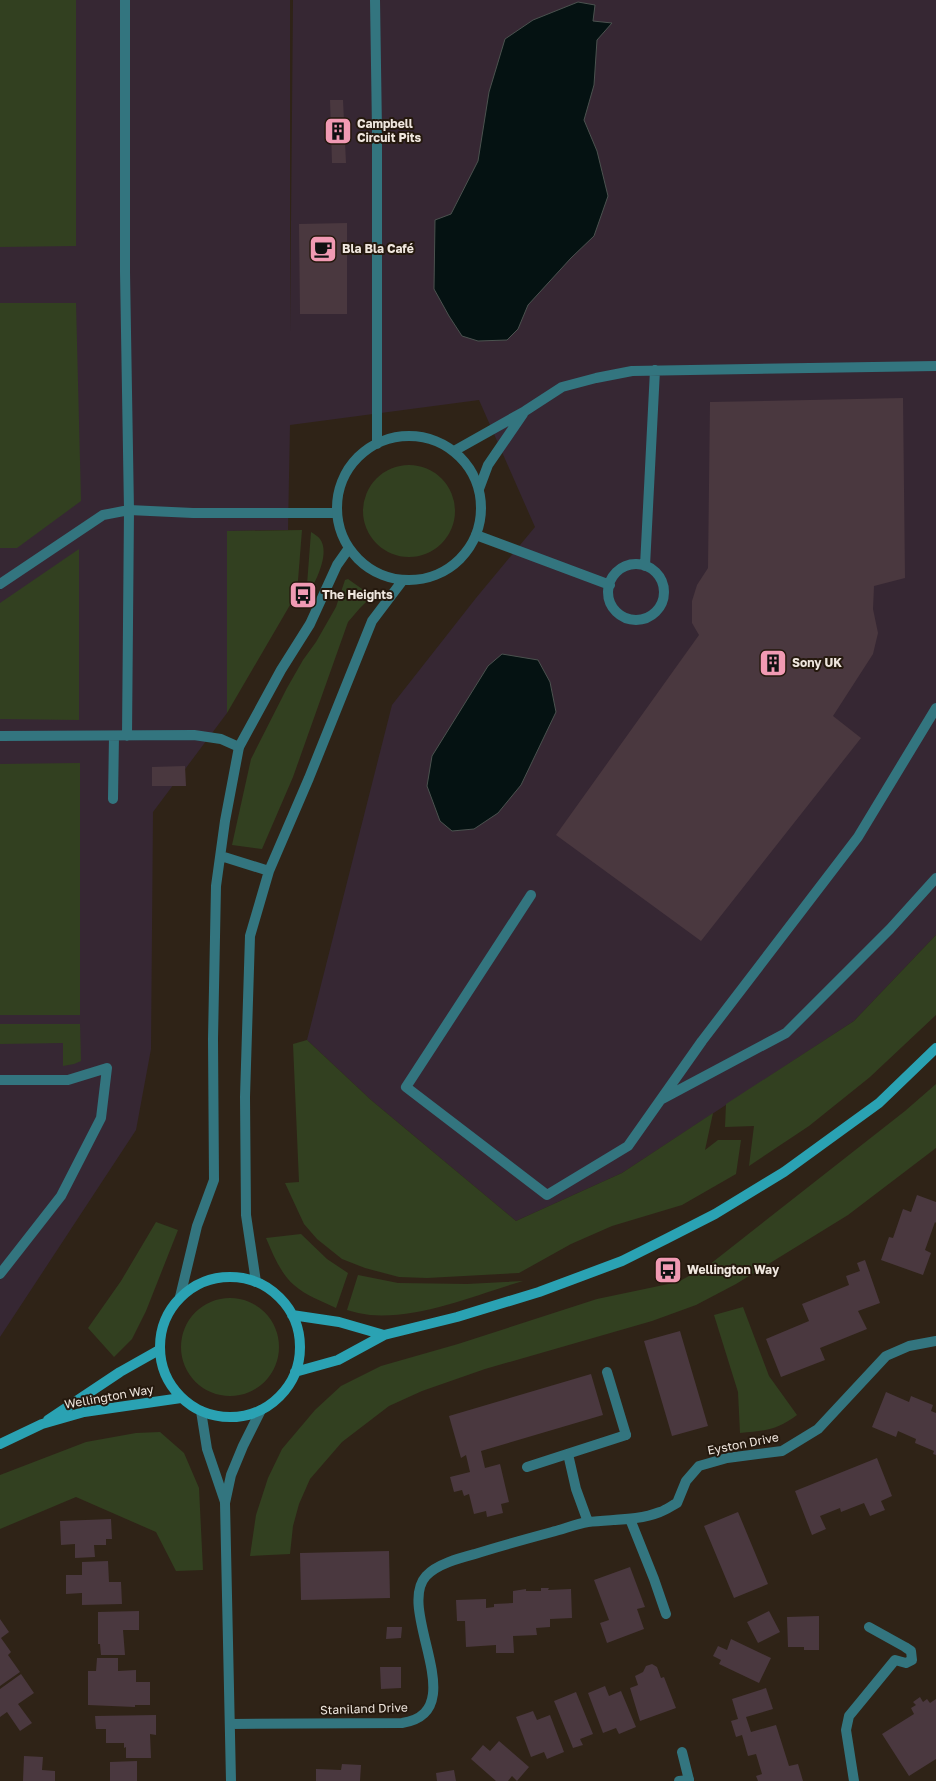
<svg xmlns="http://www.w3.org/2000/svg" width="936" height="1781" viewBox="0 0 936 1781" font-family="'Golos Text',sans-serif">
	<style>
		.commercial { fill: #362733 }
		.green { fill: #324020 }
		.water { fill: #051212; stroke: #4b524f }
		.building { fill: #4a383f }
		.lines { fill: none; stroke-linecap: round; stroke-linejoin: round }
		.lane { stroke: #33757f; stroke-width: 10 }
		.street { stroke: #33757f; stroke-width: 10 }
		.secondary { stroke: #2aa2b3; stroke-width: 10 }
		.labels { text-anchor: middle; stroke-width: 4; stroke-linejoin: round; paint-order: stroke }
		.poi-label { font-size: 12px; font-weight: bold; fill: #efe6de; stroke: #25190e; text-anchor: start }
		.street-label { font-size: 12px; fill: #efe6de; stroke: #25190e }
	</style>
	<rect width="100%" height="100%" fill="#2f2317"/>
	<path class="commercial" d="M 0,0 L 290,0 L 290,335 L 293,0 L 936,0 L 936,935 L 854,1021 L 622,1173 L 516,1221 L 371,1100 L 307,1040 L 392,705 L 476,598 L 535,527 L 479,400 L 290,425 L 288,530 L 227,531 L 227,713 L 153,812 L 151,1049 L 136,1130 L 0,1337 Z"/>
	<path class="green" d="M 0,0 L 76,0 L 76,246 L 0,247 Z
		M 0,303 L 76,303 L 81,501 L 17,548 L 0,548 Z
		M363 511a46 46 0 1 1 92 0a46 46 0 1 1-92 0Z
		M 302,530 L 297,593 L 227,713 L 227,531 Z
		M 311,532 C 314,534 318,536 320,539 C 331,554 314,585 306,598 Z
		M 79,549 L 79,720 L 0,719 L 0,603 Z
		M 348,579 L 372,596 L 360,608 L 348,622 L 293,777 L 262,849 L 232,845 L 251,759 L 287,688 L 303,660 L 316,642 L 336,607 L 345,580 Z
		M 80,763 L 80,1015 L 0,1015 L 0,764 Z
		M 936,935 L 936,1015 L 870,1077 L 809,1126 L 749,1166 L 754,1126 L 725,1127 L 726,1104 L 854,1021 Z
		M 0,1024 L 80,1024 L 81,1061 L 74,1064 L 63,1066 L 63,1043 L 0,1044 Z
		M 307,1040 L 371,1100 L 516,1221 L 622,1173 L 713,1113 L 705,1150 L 718,1140 L 741,1140 L 736,1174 L 682,1205 L 612,1226 L 571,1244 L 519,1273 L 427,1278 L 399,1277 L 365,1268 L 342,1259 L 317,1239 L 304,1224 L 285,1183 L 299,1182 L 293,1044 Z
		M 936,1084 L 936,1148 L 848,1215 L 736,1284 L 696,1305 L 652,1321 L 485,1369 L 422,1391 L 389,1406 L 342,1442 L 310,1479 L 299,1504 L 293,1526 L 290,1554 L 250,1556 L 256,1515 L 268,1478 L 282,1449 L 315,1410 L 341,1386 L 381,1366 L 458,1344 L 597,1299 L 678,1282 L 709,1265 L 905,1111 Z
		M 156,1222 L 178,1230 L 146,1311 L 132,1339 L 114,1357 L 88,1328 L 121,1281 Z
		M 301,1234 L 327,1259 L 348,1273 L 336,1308 C 322,1301 306,1296 294,1285 C 280,1273 273,1254 266,1238 Z
		M 358,1275 L 398,1283 L 467,1284 L 523,1281 C 475,1295 421,1319 370,1315 C 362,1314 354,1312 347,1310 Z
		M181 1347a49 49 0 1 1 98 0a49 49 0 1 1-98 0Z
		M 743,1307 L 769,1376 L 797,1415 C 777,1430 765,1431 740,1433 L 738,1392 L 714,1315 Z
		M 160,1432 L 184,1453 L 199,1488 L 203,1570 L 176,1571 L 156,1532 L 76,1497 L 0,1529 L 0,1475 L 86,1442 L 136,1433 Z"/>
	<path class="water" d="M 578,2 L 595,5 L 593,21 L 612,23 L 597,40 L 594,85 L 584,120 L 597,151 L 608,196 L 594,236 L 571,258 L 528,305 L 518,329 L 507,340 L 478,341 L 462,336 L 449,316 L 434,289 L 435,220 L 451,214 L 478,161 L 489,92 L 505,39 L 533,20 Z
		M 502,654 L 538,660 L 550,682 L 556,712 L 521,785 L 498,813 L 474,829 L 452,831 L 440,821 L 427,786 L 432,756 L 488,666 Z"/>
	<path class="building" d="M 330,100 L 343,100 L 346,163 L 332,163 Z
		M 347,223 L 347,314 L 300,314 L 299,224 Z
		M 903,398 L 905,578 L 874,586 L 873,609 L 878,633 L 873,654 L 833,716 L 861,738 L 701,941 L 556,835 L 699,635 L 692,623 L 692,601 L 697,585 L 708,568 L 710,402 Z
		M 185,766 L 186,786 L 152,786 L 152,767 Z
		M 917,1195 L 936,1202 L 936,1223 L 935,1222 L 925,1250 L 931,1253 L 923,1275 L 881,1260 L 889,1237 L 893,1238 L 903,1209 L 911,1212 Z
		M 865,1260 L 880,1303 L 858,1311 L 867,1329 L 820,1348 L 825,1360 L 781,1377 L 766,1339 L 809,1321 L 802,1304 L 849,1285 L 846,1276 L 860,1271 L 857,1263 Z
		M 680,1331 L 708,1426 L 672,1436 L 644,1341 Z
		M 591,1374 L 603,1415 L 481,1451 L 485,1468 L 500,1464 L 509,1502 L 501,1504 L 503,1513 L 487,1517 L 486,1511 L 474,1514 L 469,1494 L 464,1496 L 462,1490 L 454,1492 L 450,1477 L 470,1472 L 466,1455 L 461,1458 L 449,1416 Z
		M 886,1392 L 909,1402 L 911,1396 L 933,1405 L 931,1411 L 936,1413 L 936,1455 L 933,1454 L 934,1451 L 915,1443 L 916,1439 L 898,1431 L 896,1437 L 872,1427 Z
		M 877,1458 L 892,1496 L 881,1501 L 885,1510 L 870,1516 L 864,1503 L 841,1512 L 840,1508 L 820,1516 L 826,1529 L 812,1535 L 795,1491 Z
		M 738,1512 L 768,1584 L 734,1598 L 704,1526 Z
		M 111,1519 L 112,1539 L 106,1539 L 106,1545 L 94,1545 L 95,1557 L 75,1558 L 75,1544 L 61,1545 L 60,1521 Z
		M 389,1551 L 390,1598 L 301,1600 L 300,1553 Z
		M 108,1561 L 109,1582 L 121,1582 L 122,1604 L 82,1605 L 82,1593 L 66,1594 L 66,1575 L 82,1575 L 82,1562 Z
		M 630,1567 L 645,1607 L 637,1609 L 644,1629 L 607,1643 L 600,1623 L 609,1620 L 594,1580 Z
		M 541,1588 L 549,1588 L 548,1590 L 571,1589 L 572,1618 L 550,1619 L 550,1627 L 536,1628 L 537,1635 L 513,1636 L 514,1653 L 496,1653 L 496,1645 L 466,1647 L 465,1621 L 457,1621 L 456,1600 L 486,1599 L 486,1608 L 494,1607 L 494,1604 L 513,1603 L 513,1591 L 526,1589 L 526,1591 L 541,1591 Z
		M 139,1611 L 139,1630 L 123,1630 L 125,1655 L 101,1655 L 100,1644 L 98,1644 L 98,1612 Z
		M 769,1611 L 780,1632 L 758,1643 L 747,1622 Z
		M 819,1616 L 819,1650 L 804,1650 L 804,1647 L 788,1647 L 787,1617 Z
		M 0,1619 L 9,1632 L 1,1638 L 11,1652 L 8,1655 L 20,1672 L 0,1686 Z
		M 387,1627 L 402,1627 L 401,1638 L 386,1639 Z
		M 731,1639 L 771,1658 L 759,1683 L 719,1664 L 721,1660 L 713,1656 L 718,1646 L 727,1650 Z
		M 97,1658 L 118,1658 L 118,1671 L 136,1670 L 136,1682 L 150,1682 L 150,1705 L 135,1705 L 135,1707 L 88,1705 L 88,1671 L 96,1671 Z
		M 652,1664 L 657,1667 L 661,1678 L 664,1677 L 676,1708 L 640,1721 L 630,1688 L 638,1685 L 635,1676 L 643,1672 L 646,1666 Z
		M 380,1667 L 401,1667 L 401,1688 L 381,1689 Z
		M 21,1674 L 34,1693 L 18,1704 L 32,1723 L 20,1731 L 7,1712 L 0,1717 L 0,1689 Z
		M 605,1686 L 609,1696 L 621,1691 L 636,1727 L 619,1734 L 616,1728 L 603,1733 L 588,1693 Z
		M 766,1688 L 773,1709 L 746,1717 L 751,1732 L 776,1725 L 789,1766 L 798,1764 L 803,1781 L 758,1781 L 756,1776 L 762,1774 L 756,1754 L 748,1756 L 742,1735 L 736,1737 L 731,1721 L 738,1719 L 732,1699 Z
		M 576,1692 L 593,1734 L 580,1739 L 583,1745 L 573,1748 L 554,1701 Z
		M 920,1697 L 923,1702 L 927,1699 L 930,1703 L 936,1699 L 936,1759 L 909,1776 L 882,1734 L 914,1714 L 911,1708 L 916,1705 L 913,1702 Z
		M 533,1711 L 537,1720 L 550,1715 L 564,1752 L 547,1759 L 544,1752 L 531,1757 L 516,1717 Z
		M 156,1715 L 156,1735 L 150,1734 L 151,1758 L 126,1758 L 126,1747 L 124,1748 L 124,1743 L 106,1743 L 106,1729 L 96,1729 L 95,1716 Z
		M 499,1741 L 529,1767 L 517,1781 L 512,1776 L 508,1781 L 496,1781 L 471,1759 L 483,1745 L 490,1751 Z
		M 24,1756 L 43,1757 L 42,1770 L 55,1771 L 55,1781 L 23,1781 Z
		M 137,1761 L 137,1781 L 110,1781 L 110,1762 Z
		M 342,1764 L 361,1765 L 360,1781 L 316,1781 L 316,1769 L 341,1770 Z
		M 454,1770 L 456,1781 L 437,1781 L 436,1773 Z"/>
	<g class="lines">
		<path class="lane" d="M 125,0 L 125,272 L 129,510 L 127,736
			M 454,451 L 525,411 L 562,387 L 596,378 L 632,371 L 936,366
			M 479,489 L 488,465 L 523,414
			M 476,535 L 610,585
			M608 592a28 28 0 1 1 56 0a28 28 0 1 1-56 0Z
			M 645,566 L 655,370
			M 0,584 L 103,515 L 129,510 L 193,513 L 337,513
			M 0,736 L 194,735 L 221,739 L 239,747
			M 113,799 L 114,736
			M 531,895 L 406,1087 L 547,1195 L 628,1146 L 702,1041 L 858,837 L 936,708
			M 0,1080 L 68,1080 L 107,1068 L 101,1118 L 61,1196 L 0,1274
			M 662,1099 L 786,1033 L 890,929 L 936,878
			M 607,1372 L 626,1435
			M 682,1752 L 689,1780"/>
		<path class="street" d="M 375,0 L 377,130 L 377,444
			M337 508a72 72 0 1 1 144 0a72 72 0 1 1-144 0Z
			M 221,856 L 269,871
			M 256,1282 L 246,1215 L 245,1097 L 250,936 L 269,871 L 309,778 L 372,621 L 403,580
			M 180,1297 L 197,1226 L 214,1180 L 213,1039 L 216,886 L 225,821 L 239,747 L 281,670 L 310,624 L 337,565 L 349,548
			M 201,1411 L 207,1449 L 225,1502
			M 568,1454 L 576,1489 L 588,1522
			M 527,1467 L 626,1435
			M 630,1519 L 654,1579 L 666,1614
			M 230,1724 L 402,1723 C 474,1712 395,1610 426,1576 C 437,1564 460,1558 475,1554 C 500,1546 526,1539 552,1532 C 564,1529 576,1524 588,1522 C 612,1519 637,1521 660,1512 C 666,1510 671,1506 677,1503 L 686,1481 L 699,1466 L 727,1458 L 782,1451 L 818,1429 L 886,1356 L 909,1346 L 936,1341
			M 231,1781 L 225,1503 L 231,1475 L 243,1446 L 261,1410
			M 679,1781 L 689,1780 L 689,1781
			M 854,1781 L 846,1730 L 849,1716 L 895,1660 L 906,1663 L 912,1660 L 911,1651 L 905,1647 L 869,1627"/>
		<path class="secondary" d="M160 1347a70 70 0 1 1 140 0a70 70 0 1 1-140 0Z
			M 292,1315 L 339,1322 L 384,1335
			M 295,1372 L 338,1360 L 384,1335 L 457,1317 L 539,1292 L 622,1261 L 666,1239 L 715,1214 L 784,1172 L 879,1103 L 936,1048
			M 48,1420 L 120,1372 L 159,1350
			M 0,1444 L 42,1424 L 84,1412 L 181,1398"/>
	</g>
	<defs>
		<g id="building-square" transform="scale(1.4375)"><rect x="-9" y="-9" width="18" height="18" rx="4" fill="#f19ab3" stroke="#25190e"/><path d="M-4-6H4V6H1V3H-1V6H-4ZM-2.5-4.3h1.7v1.8h-1.7ZM.8-4.3h1.7v1.8H.8ZM-2.5-1h1.7V.8h-1.7ZM.8-1h1.7V.8H.8Z" fill="#111"/></g>
		<g id="cafe-square" transform="scale(1.4375)"><rect x="-9" y="-9" width="18" height="18" rx="4" fill="#f19ab3" stroke="#25190e"/><path d="M-5.5-4.5H6V0H3Q3 3.5 0 3.5H-2.5Q-5.5 3.5-5.5 0ZM3-3.2v2h1.7v-2ZM-6 4.5H4V6H-6Z" fill="#111"/></g>
		<g id="bus-square" transform="scale(1.4375)"><rect x="-9" y="-9" width="18" height="18" rx="4" fill="#f19ab3" stroke="#25190e"/><path d="M-5-6H5V4H4V6H2V4H-2V6H-4V4H-5ZM-3.5-4V0h7V-4ZM-3.5 1.2v1.5H-2V1.2ZM2 1.2v1.5H3.5V1.2Z" fill="#111"/></g>
	</defs>
	<g fill-rule="evenodd">
		<use href="#building-square" x="338" y="131"/>
		<use href="#cafe-square" x="323" y="249"/>
		<use href="#bus-square" x="303" y="595"/>
		<use href="#building-square" x="773" y="663"/>
		<use href="#bus-square" x="668" y="1270"/>
	</g>
	<g class="labels">
		<g class="poi-label">
			<text x="357" y="128">Campbell<tspan x="357" dy="14">Circuit Pits</tspan></text>
			<text x="342" y="253">Bla Bla Café</text>
			<text x="322" y="599">The Heights</text>
			<text x="792" y="667">Sony UK</text>
			<text x="687" y="1274">Wellington Way</text>
		</g>
		<g class="street-label">
			<text transform="translate(109 1397) rotate(-10)" y="4">Wellington Way</text>
			<text transform="translate(743 1444) rotate(-11)" y="4">Eyston Drive</text>
			<text transform="translate(364 1709) rotate(-2)" y="4">Staniland Drive</text>
		</g>
	</g>
</svg>
